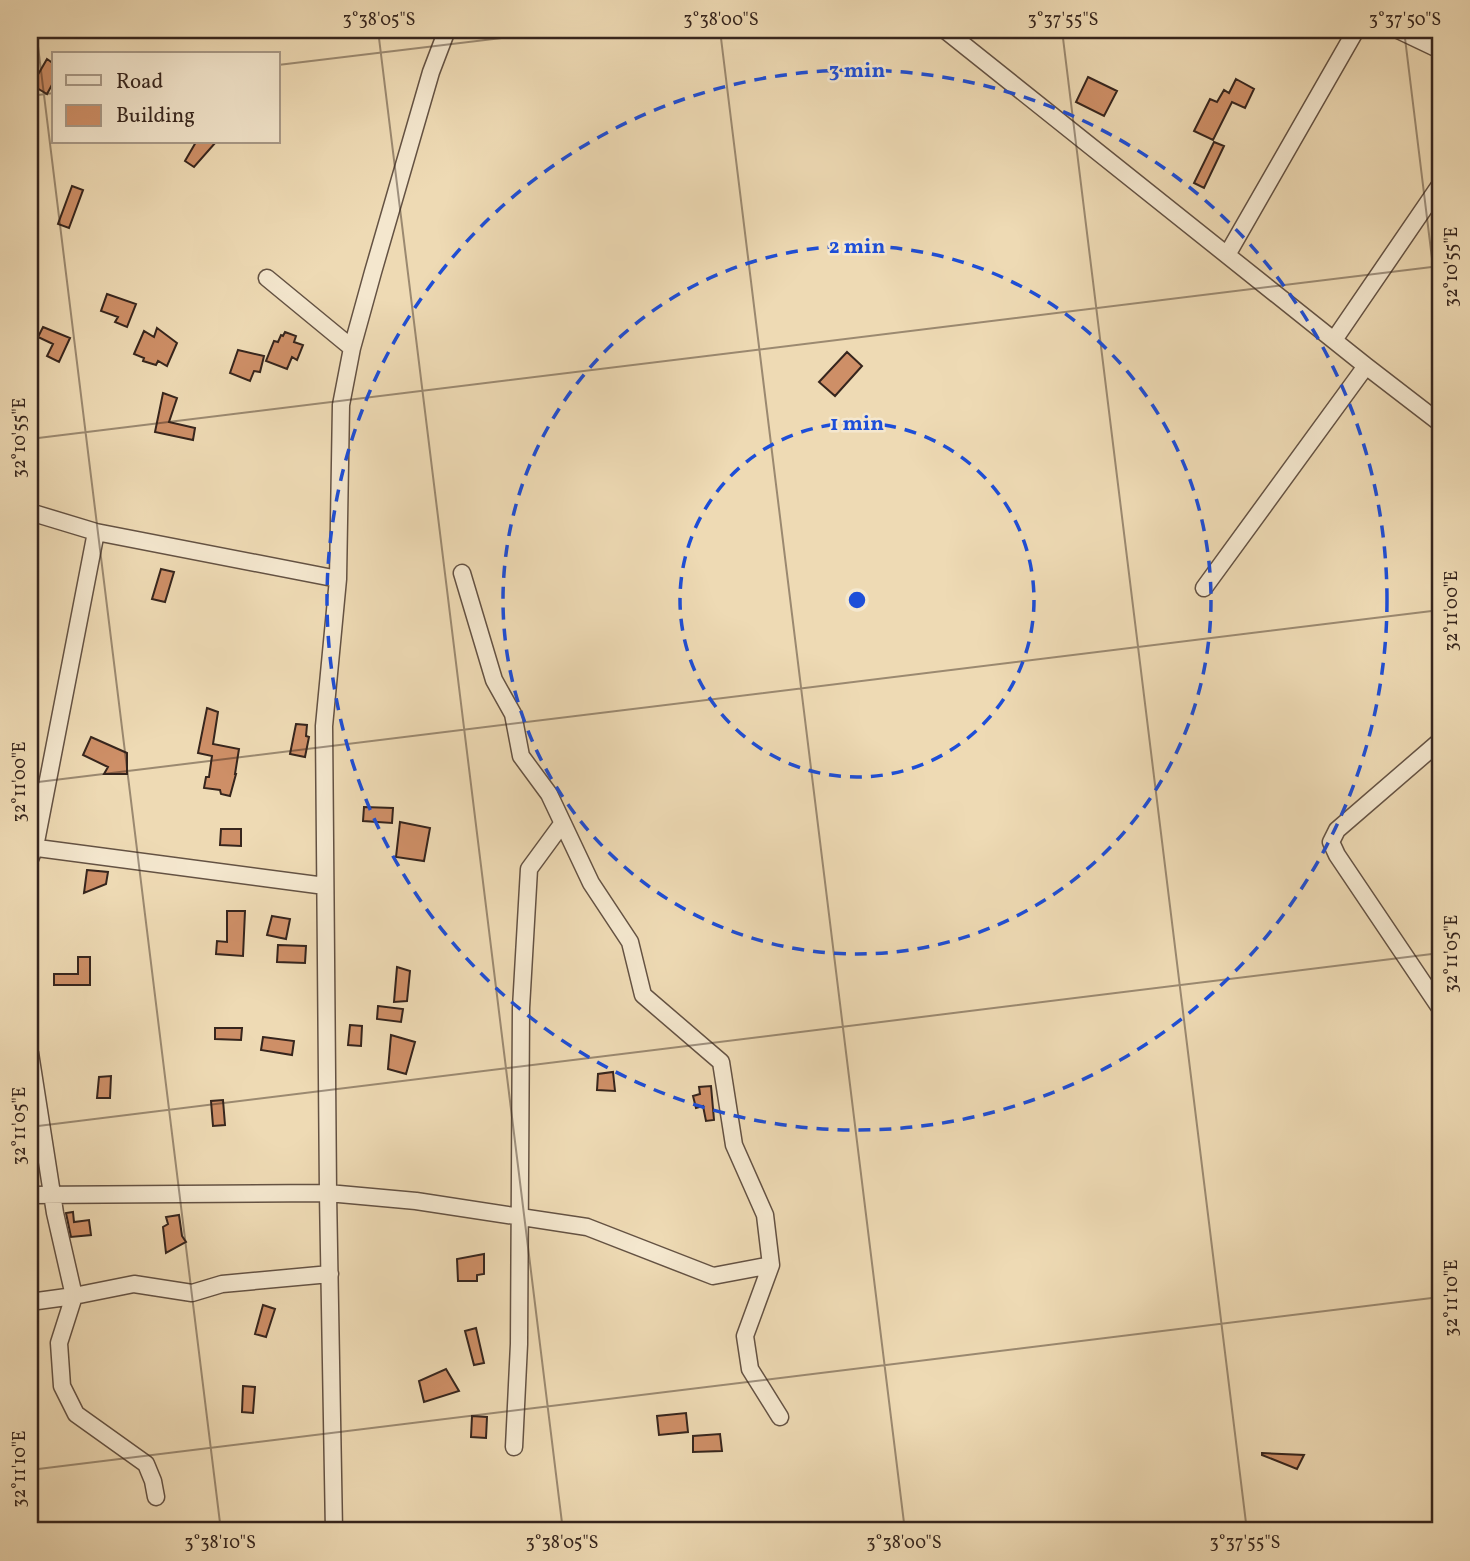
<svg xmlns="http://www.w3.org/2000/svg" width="1470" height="1561" viewBox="0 0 1470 1561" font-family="Vollkorn,serif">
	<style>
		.building { fill: #ce8f67; stroke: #36251d; stroke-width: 2 }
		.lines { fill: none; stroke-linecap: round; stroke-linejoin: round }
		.street-casing { stroke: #645243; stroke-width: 19 }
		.street { stroke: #f4e7ce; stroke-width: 16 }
		.ticks { fill: none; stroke: #36251d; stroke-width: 2; stroke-opacity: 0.45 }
		.ring { fill: none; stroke: #1d4ed8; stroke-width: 3.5; stroke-dasharray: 12 9 }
		.centre { fill: #1d4ed8; stroke: #f4e7ce; stroke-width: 3.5 }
		.ring-label { font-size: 21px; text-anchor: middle; font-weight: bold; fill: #1d4ed8; stroke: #f4e7ce; stroke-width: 5; stroke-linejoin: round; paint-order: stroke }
		.neatline { fill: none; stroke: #36251d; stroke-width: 2.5 }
		.ticks-label { font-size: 18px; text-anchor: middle; fill: #36251d }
	</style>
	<rect width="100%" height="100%" fill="#eedab4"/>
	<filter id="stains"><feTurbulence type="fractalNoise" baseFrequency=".00286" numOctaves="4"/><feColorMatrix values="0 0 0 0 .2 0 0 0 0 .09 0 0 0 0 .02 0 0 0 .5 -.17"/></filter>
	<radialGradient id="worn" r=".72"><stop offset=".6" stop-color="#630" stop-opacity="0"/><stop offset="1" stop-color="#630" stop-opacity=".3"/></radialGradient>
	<path class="building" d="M 47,59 L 54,64 L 54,81 L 47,94 L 32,85 Z
		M 1088,77 L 1117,91 L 1104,116 L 1076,102 Z
		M 1236,79 L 1254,89 L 1245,108 L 1232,102 L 1213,140 L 1194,131 L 1210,99 L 1217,102 L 1224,90 L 1229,93 Z
		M 196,142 L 216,142 L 194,167 L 185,161 Z
		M 1214,142 L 1224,146 L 1204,188 L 1194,183 Z
		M 72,186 L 83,190 L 69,228 L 58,224 Z
		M 107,294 L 136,304 L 127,327 L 115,322 L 118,317 L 101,311 Z
		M 43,327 L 70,338 L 59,362 L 47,356 L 53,344 L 38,337 Z
		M 157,328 L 177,343 L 167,366 L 158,361 L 156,365 L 143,361 L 144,358 L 134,354 L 144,331 L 154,337 Z
		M 285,332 L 296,336 L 294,342 L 303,345 L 297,360 L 292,357 L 287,369 L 266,361 L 274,341 L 278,342 L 281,335 L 283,336 Z
		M 238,350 L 264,356 L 260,372 L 254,371 L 250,381 L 230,373 Z
		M 847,352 L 862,366 L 835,396 L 819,382 Z
		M 163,393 L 177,398 L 169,422 L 195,428 L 193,440 L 155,432 Z
		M 161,569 L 174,572 L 165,602 L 152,599 Z
		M 207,708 L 218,712 L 213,744 L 239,749 L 235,774 L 236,774 L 230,796 L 221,794 L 220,790 L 204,788 L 206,777 L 209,777 L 212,756 L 198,753 Z
		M 296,724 L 307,725 L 306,736 L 309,737 L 305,757 L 290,754 Z
		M 91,737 L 127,753 L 127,774 L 104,774 L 108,767 L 83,755 Z
		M 364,807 L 393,808 L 392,823 L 363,821 Z
		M 400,822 L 430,828 L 424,861 L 396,857 Z
		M 221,829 L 241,829 L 241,846 L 220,845 Z
		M 87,870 L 108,872 L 106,884 L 84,893 Z
		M 227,911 L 245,911 L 243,956 L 216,954 L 217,941 L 227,942 Z
		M 272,916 L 290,919 L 286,939 L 267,935 Z
		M 278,945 L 306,946 L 305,963 L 277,962 Z
		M 78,957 L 90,957 L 90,985 L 54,985 L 54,974 L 78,974 Z
		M 397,967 L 410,971 L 407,1001 L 394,1002 Z
		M 378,1006 L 403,1009 L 401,1022 L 377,1019 Z
		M 350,1025 L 362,1026 L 361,1046 L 348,1045 Z
		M 215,1028 L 242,1028 L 241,1040 L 215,1039 Z
		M 391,1035 L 415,1042 L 406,1074 L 388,1069 Z
		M 263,1037 L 294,1041 L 292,1055 L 261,1050 Z
		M 613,1072 L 615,1091 L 597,1090 L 598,1074 Z
		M 111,1076 L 110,1098 L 97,1098 L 99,1077 Z
		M 711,1086 L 714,1120 L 706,1121 L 703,1106 L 696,1108 L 693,1096 L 700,1094 L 699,1087 Z
		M 223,1100 L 225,1125 L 213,1126 L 211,1101 Z
		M 73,1212 L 74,1222 L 89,1220 L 91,1235 L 71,1237 L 66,1213 Z
		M 179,1215 L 182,1236 L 186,1242 L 166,1253 L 163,1227 L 168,1224 L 166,1217 Z
		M 484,1254 L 484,1274 L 477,1275 L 477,1281 L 458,1281 L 457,1259 Z
		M 263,1305 L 275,1309 L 266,1337 L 255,1334 Z
		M 476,1328 L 484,1363 L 474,1365 L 465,1331 Z
		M 446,1369 L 459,1391 L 424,1402 L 419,1381 Z
		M 243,1386 L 255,1387 L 253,1413 L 242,1412 Z
		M 686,1413 L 688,1432 L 659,1435 L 657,1416 Z
		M 472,1416 L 487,1417 L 486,1438 L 471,1437 Z
		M 720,1434 L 722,1451 L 693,1452 L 693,1436 Z
		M 1262,1453 L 1304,1455 L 1297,1469 L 1262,1455 Z"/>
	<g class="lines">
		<g class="street-casing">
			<path id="street" d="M 945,30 L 1366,366 L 1440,423
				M 1398,30 L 1440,50
				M 1227,255 L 1356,30
				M 267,278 L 352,348
				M 1334,340 L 1440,185
				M 30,512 L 96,532 L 338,579
				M 462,573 L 494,680 L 513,714 L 521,756 L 549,794 L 591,883 L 630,942 L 643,995 L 721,1062 L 734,1145 L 765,1215 L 771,1265 L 745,1336 L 750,1369 L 780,1417
				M 1204,588 L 1366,366
				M 1440,741 L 1337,830 L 1331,842 L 1337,855 L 1440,1008
				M 30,847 L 325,886
				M 30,859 L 35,847 L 96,532
				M 30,1053 L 55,1213 L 74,1296 L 59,1343 L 62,1386 L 76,1414 L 146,1464 L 153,1481 L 156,1497
				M 30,1195 L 328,1193 L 416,1201 L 587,1227 L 713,1276 L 771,1265
				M 30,1302 L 74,1296 L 134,1284 L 192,1293 L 222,1284 L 330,1274
				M 514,1447 L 519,1344 L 521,1008 L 529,869 L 562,824
				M 334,1531 L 328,1193 L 324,726 L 338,579 L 341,405 L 352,348 L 373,272 L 431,72 L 447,30"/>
		</g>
		<use href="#street" class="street"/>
	</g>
	<path class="ticks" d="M 36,30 L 221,1531M 378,30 L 563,1531M 720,30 L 905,1531M 1062,30 L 1247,1531M 1404,30 L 1440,324M 278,65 L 568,30M 30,96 L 54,93M 30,439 L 1440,266M 30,783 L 1440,610M 30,1127 L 1440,953M 30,1470 L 1440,1297"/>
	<g class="ring">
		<circle cx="857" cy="600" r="177"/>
		<circle cx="857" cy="600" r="354"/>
		<circle cx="857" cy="600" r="530"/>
	</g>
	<circle cx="857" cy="600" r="10" class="centre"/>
	<g class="ring-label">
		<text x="857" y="77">3 min</text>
		<text x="857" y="253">2 min</text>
		<text x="857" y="430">1 min</text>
	</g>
	<rect width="1470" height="1561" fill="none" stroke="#eedab4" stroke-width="77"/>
	<rect x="52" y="52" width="228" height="91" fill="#f4e7ce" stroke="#a89987" stroke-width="2"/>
	<rect x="66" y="75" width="35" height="10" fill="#f4e7ce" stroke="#a89987" stroke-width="2"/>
	<text x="116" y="88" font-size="21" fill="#36251d">Road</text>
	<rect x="66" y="105" width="35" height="21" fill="#ce8f67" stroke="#a89987" stroke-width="2"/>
	<text x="116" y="122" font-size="21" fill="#36251d">Building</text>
	<rect x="38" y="38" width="1394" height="1484" class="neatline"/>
	<g class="ticks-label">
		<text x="379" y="25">3°38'05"S</text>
		<text x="721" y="25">3°38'00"S</text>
		<text x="1063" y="25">3°37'55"S</text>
		<text x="1405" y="25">3°37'50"S</text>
		<text transform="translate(1451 267) rotate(-90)" y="6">32°10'55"E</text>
		<text transform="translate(19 438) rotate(-90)" y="6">32°10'55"E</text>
		<text transform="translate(1451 611) rotate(-90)" y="6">32°11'00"E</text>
		<text transform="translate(19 782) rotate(-90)" y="6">32°11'00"E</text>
		<text transform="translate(1451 954) rotate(-90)" y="6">32°11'05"E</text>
		<text transform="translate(19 1126) rotate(-90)" y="6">32°11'05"E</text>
		<text transform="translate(1451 1298) rotate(-90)" y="6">32°11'10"E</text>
		<text transform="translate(19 1469) rotate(-90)" y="6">32°11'10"E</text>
		<text x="220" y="1548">3°38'10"S</text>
		<text x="562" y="1548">3°38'05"S</text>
		<text x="904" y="1548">3°38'00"S</text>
		<text x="1245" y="1548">3°37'55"S</text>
	</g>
	<rect width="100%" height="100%" filter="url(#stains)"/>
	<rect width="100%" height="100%" fill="url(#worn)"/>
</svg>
